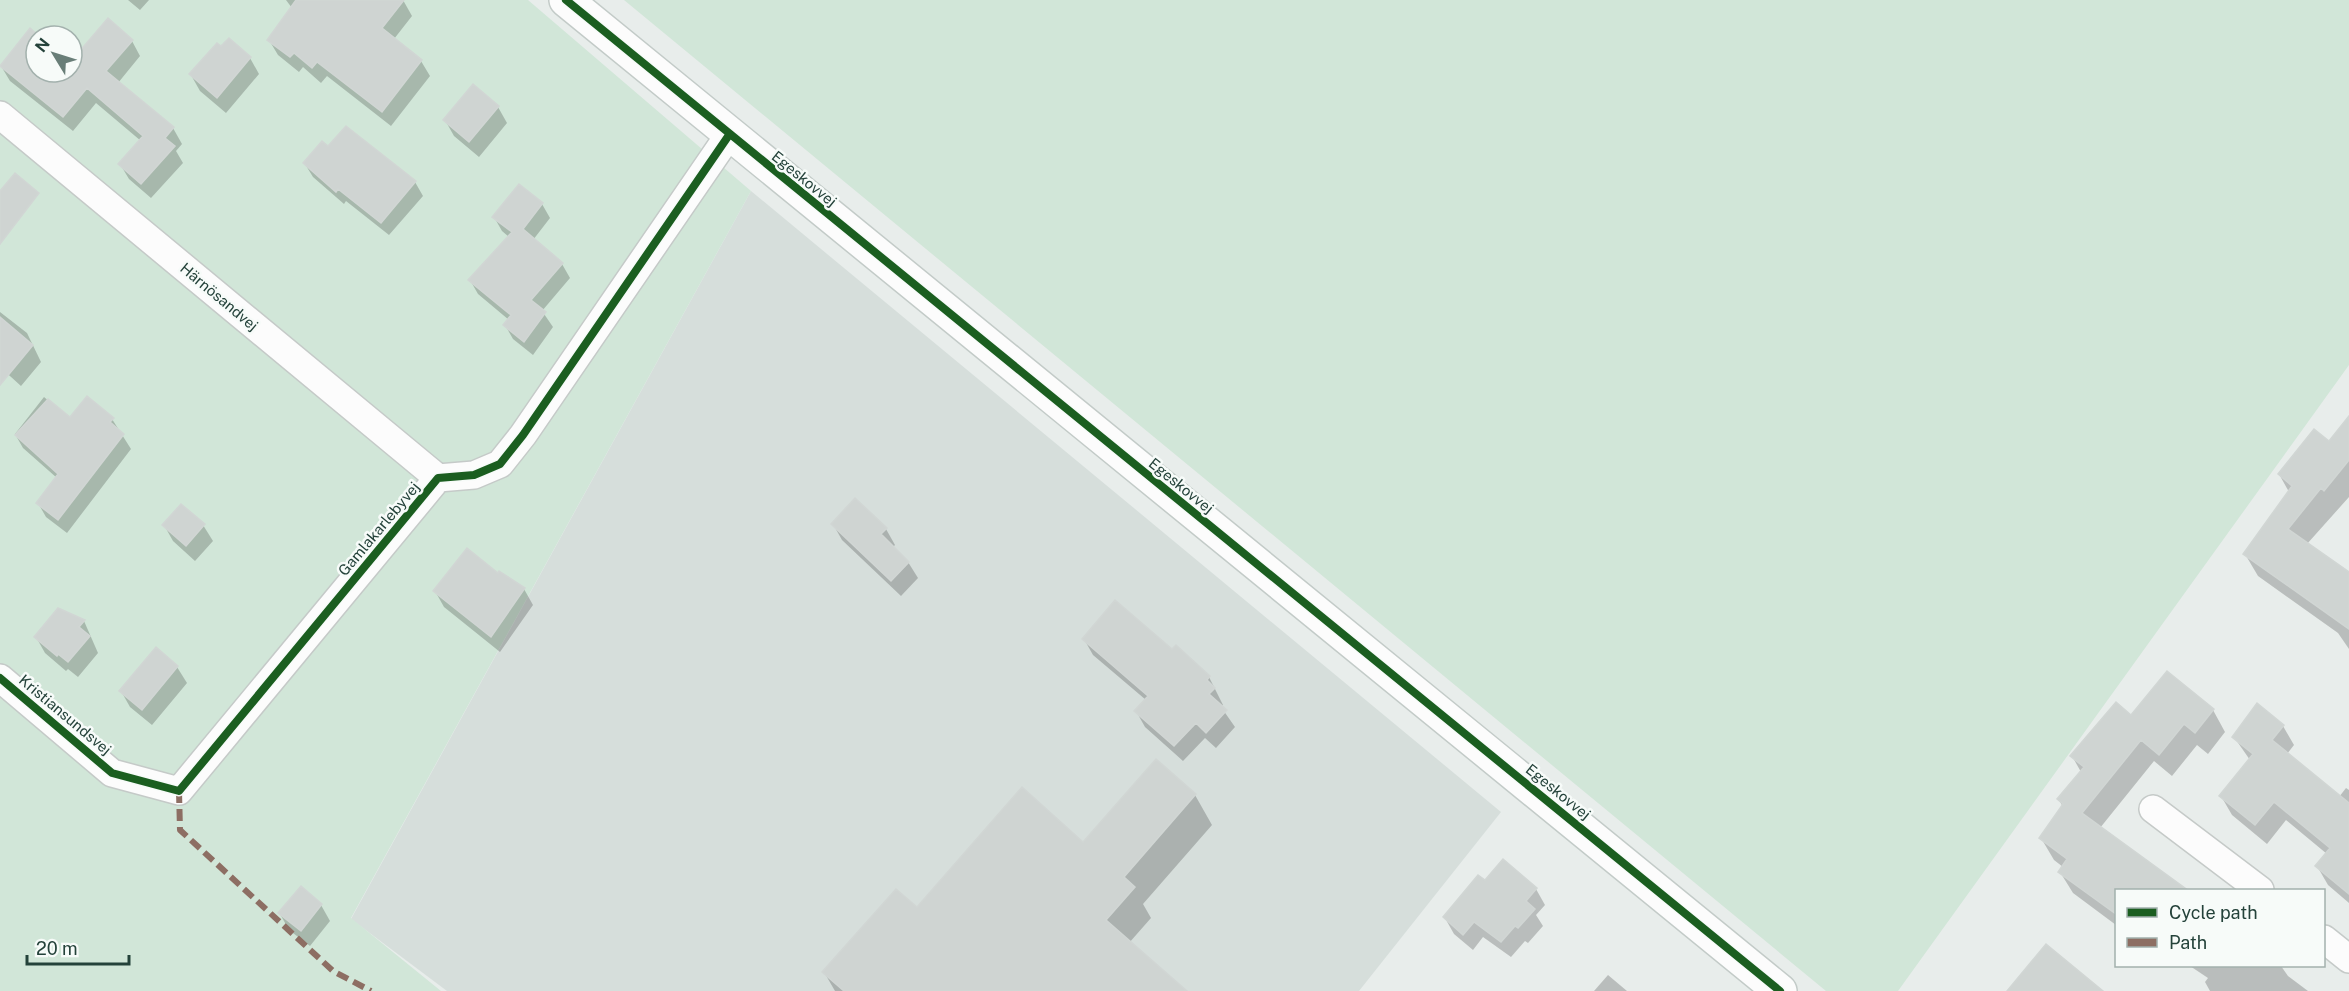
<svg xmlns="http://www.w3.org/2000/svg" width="2349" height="991" viewBox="0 0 2349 991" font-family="'Public Sans',sans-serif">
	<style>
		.built { fill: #d6dedb }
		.green { fill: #d1e6d8; fill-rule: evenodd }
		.shadow { fill: #0003 }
		.building { fill: #cfd4d2; stroke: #d1d6d4; stroke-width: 1.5 }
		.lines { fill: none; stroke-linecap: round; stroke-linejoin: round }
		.street-casing { stroke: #c5cac8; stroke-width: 30 }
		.secondary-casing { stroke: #c3cbc8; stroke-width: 36 }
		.street { stroke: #fcfcfc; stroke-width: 27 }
		.secondary { stroke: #fcfcfc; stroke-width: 33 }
		.quiet { stroke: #8d6e63; stroke-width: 6; stroke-dasharray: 12 6; stroke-linecap: butt }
		.cycleway-casing { stroke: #f7fbf9; stroke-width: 11 }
		.cycleway { stroke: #1b5e20; stroke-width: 8 }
		.labels { text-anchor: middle; stroke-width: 5; stroke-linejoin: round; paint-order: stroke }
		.street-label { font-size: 15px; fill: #24423a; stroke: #f7fbf9 }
	</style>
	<rect width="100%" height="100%" fill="#e8edeb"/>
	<path class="built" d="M 751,191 L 1501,812 L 1359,991 L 447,991 L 351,919 Z"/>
	<path class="green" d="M 0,0 L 528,0 L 751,191 L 351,918 L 441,991 L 0,991 ZM 36,36 L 72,36 L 72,72 L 36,72 Z
		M 624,0 L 2349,0 L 2349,365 L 1898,991 L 1826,991 Z"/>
	<path class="shadow" d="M 128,0 L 149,0 L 140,10 Z
		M 286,0 L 403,0 L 412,16 L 394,39 L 421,61 L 430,76 L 391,126 L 327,76 L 321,83 L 303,67 L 299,72 L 278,55 L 269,40 L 292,8 Z
		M 30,31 L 36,36 L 36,72 L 72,72 L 72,62 L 132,41 L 140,56 L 118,83 L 173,128 L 182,144 L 176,151 L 183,163 L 151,198 L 129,179 L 120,164 L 141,141 L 96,103 L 73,131 L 10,81 L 1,66 Z
		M 250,58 L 259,74 L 226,113 L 200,91 L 191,75 Z
		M 498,107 L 507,123 L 479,157 L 454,136 L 445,120 Z
		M 346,129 L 415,182 L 423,196 L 389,235 L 346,201 L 344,204 L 313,177 L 305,164 L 328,148 Z
		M 519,186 L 542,204 L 550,218 L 533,240 L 562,264 L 570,278 L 542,311 L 553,327 L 533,355 L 513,339 L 505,325 L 509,320 L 478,294 L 470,280 L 509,237 L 502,231 L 494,217 Z
		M 0,312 L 27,333 L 41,362 L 21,386 L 0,367 Z
		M 44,397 L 70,419 L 112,419 L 131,449 L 67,533 L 46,517 L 38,503 L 57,478 L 23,448 L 15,434 Z
		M 2349,418 L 2349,497 L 2307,544 L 2349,575 L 2349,649 L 2338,633 L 2258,576 L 2245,554 L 2289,492 L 2279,474 L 2329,443 Z
		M 833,524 L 886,529 L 895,545 L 893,547 L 908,562 L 918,578 L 901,596 L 842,540 Z
		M 164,525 L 203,525 L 213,541 L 195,561 L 173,541 Z
		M 500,573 L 524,589 L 533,605 L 500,652 L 444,607 L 435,591 Z
		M 84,621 L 98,653 L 78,677 L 68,669 L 66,671 L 45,653 L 36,637 Z
		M 1084,639 L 1172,651 L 1209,677 L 1223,705 L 1221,707 L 1235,727 L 1216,748 L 1205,738 L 1183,761 L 1145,727 L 1136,711 L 1146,700 L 1093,655 Z
		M 177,667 L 187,683 L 152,725 L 130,707 L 121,691 Z
		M 2213,710 L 2225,732 L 2208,754 L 2197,745 L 2172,776 L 2154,761 L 2100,828 L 2116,890 L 2116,925 L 2073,893 L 2060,872 L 2063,867 L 2054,860 L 2041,838 L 2063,807 L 2059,800 L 2081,772 L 2072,756 L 2131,717 Z
		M 2283,726 L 2294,745 L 2287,754 L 2339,797 L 2346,788 L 2349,790 L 2349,903 L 2328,885 L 2317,866 L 2327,854 L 2286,820 L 2267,844 L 2232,815 L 2221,796 L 2250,760 L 2234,737 Z
		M 1195,795 L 1212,825 L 1143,904 L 1151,918 L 1129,943 L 1184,991 L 835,991 L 824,972 L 917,909 L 1083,844 Z
		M 1485,883 L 1536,889 L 1545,905 L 1536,915 L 1543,926 L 1528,943 L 1525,941 L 1511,957 L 1483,937 L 1473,950 L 1454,934 L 1445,918 Z
		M 321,905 L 330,921 L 310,946 L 289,930 L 280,914 Z
		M 2190,966 L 2281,966 L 2288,976 L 2308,991 L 2210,991 L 2205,982 L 2208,978 Z
		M 1608,975 L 1627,991 L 1594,991 Z"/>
	<path class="building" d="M 296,0 L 404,0 L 382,28 L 422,60 L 382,112 L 317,62 L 312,68 L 294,53 L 290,57 L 267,40 Z
		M 108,18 L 133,40 L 106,71 L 174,127 L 165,138 L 175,146 L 141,184 L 118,164 L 143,136 L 87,88 L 63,117 L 0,66 L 30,28 L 39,36 L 36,36 L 36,72 L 72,72 L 72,60 Z
		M 229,38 L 251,57 L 217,98 L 189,74 L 217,43 L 221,46 Z
		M 473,84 L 499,106 L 469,142 L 443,120 Z
		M 346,126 L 416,181 L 381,223 L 338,189 L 336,192 L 303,163 L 322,141 L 328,146 Z
		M 15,173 L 39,193 L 0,244 L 0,191 Z
		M 519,184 L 543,203 L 523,229 L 563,263 L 531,300 L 546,312 L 524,342 L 503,325 L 511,315 L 468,280 L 512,232 L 492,217 Z
		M 0,317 L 33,345 L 0,385 Z
		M 87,396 L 114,418 L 110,422 L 124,434 L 58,520 L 36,503 L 58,474 L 15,435 L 48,399 L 70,417 Z
		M 2349,416 L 2349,460 L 2324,491 L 2321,488 L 2288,529 L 2349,572 L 2349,629 L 2243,554 L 2292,486 L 2278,474 L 2314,429 L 2329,441 Z
		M 855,498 L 887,528 L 881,534 L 909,562 L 891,581 L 831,524 Z
		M 181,504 L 205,524 L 186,546 L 162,525 Z
		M 467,548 L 498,573 L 499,571 L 525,588 L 491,637 L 433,591 Z
		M 1115,600 L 1172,649 L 1176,645 L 1210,676 L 1207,680 L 1215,688 L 1209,694 L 1227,710 L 1206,733 L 1196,723 L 1174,746 L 1134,711 L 1148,696 L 1082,639 Z
		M 58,608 L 85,620 L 79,627 L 90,636 L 68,662 L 58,654 L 57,656 L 34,637 Z
		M 156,647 L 178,666 L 142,710 L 119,691 Z
		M 2167,671 L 2214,709 L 2195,733 L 2184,724 L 2159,755 L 2141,740 L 2082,813 L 2189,891 L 2116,891 L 2116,914 L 2058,872 L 2067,859 L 2039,838 L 2063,804 L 2057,799 L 2084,767 L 2070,756 L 2116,702 L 2131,715 Z
		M 2257,703 L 2284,725 L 2272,740 L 2349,803 L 2349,894 L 2315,866 L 2330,848 L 2274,802 L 2255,825 L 2219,796 L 2253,754 L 2232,737 Z
		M 1156,759 L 1196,794 L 1124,877 L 1135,887 L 1106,920 L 1187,991 L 844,991 L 822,972 L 896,889 L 917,907 L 1022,787 L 1083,842 Z
		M 1503,859 L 1537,888 L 1526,901 L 1535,909 L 1518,928 L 1515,926 L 1501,942 L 1474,922 L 1463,935 L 1443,917 L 1478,875 L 1485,880 Z
		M 301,886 L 322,904 L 301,931 L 278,913 Z
		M 2046,944 L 2103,991 L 2007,991 Z"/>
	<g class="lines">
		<g class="street-casing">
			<path id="street" d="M 0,115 L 438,478
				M 0,678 L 112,773 L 179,791 L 438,478 L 474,475 L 500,464 L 523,435 L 729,135
				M 2153,809 L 2260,890
				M 2324,939 L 2349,959"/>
		</g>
		<g class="secondary-casing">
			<path id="secondary" d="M 566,0 L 1780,991"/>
		</g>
		<use href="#street" class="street"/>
		<use href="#secondary" class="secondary"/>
		<path class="quiet" d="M 179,791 L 180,830 L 333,971 L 371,991"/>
		<g class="cycleway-casing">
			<path id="cycleway" d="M 566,0 L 1780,991
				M 0,678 L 112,773 L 179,791 L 438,478 L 474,475 L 500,464 L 523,435 L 729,135"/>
		</g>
		<use href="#cycleway" class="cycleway"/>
	</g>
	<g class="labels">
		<g class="street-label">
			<text transform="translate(804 179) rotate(39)" y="5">Egeskovvej</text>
			<text transform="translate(219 297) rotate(40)" y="5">Härnösandvej</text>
			<text transform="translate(1181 486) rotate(39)" y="5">Egeskovvej</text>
			<text transform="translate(379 529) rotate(-50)" y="5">Gamlakarlebyvej</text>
			<text transform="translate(65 715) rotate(40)" y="5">Kristiansundsvej</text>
			<text transform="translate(1558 792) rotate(39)" y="5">Egeskovvej</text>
		</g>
	</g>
	<rect x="2115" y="889" width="210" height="78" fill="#f7fbf9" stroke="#a3b1ad" stroke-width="1.5"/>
	<rect x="2127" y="908" width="30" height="9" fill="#1b5e20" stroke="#a3b1ad" stroke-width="1.5"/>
	<text x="2169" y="919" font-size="18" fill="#24423a">Cycle path</text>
	<rect x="2127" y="938" width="30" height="9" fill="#8d6e63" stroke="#a3b1ad" stroke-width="1.5"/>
	<text x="2169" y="949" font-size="18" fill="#24423a">Path</text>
	<g transform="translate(54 54) rotate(308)"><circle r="28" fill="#f7fbf9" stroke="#a3b1ad" stroke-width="1.5"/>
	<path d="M0-4.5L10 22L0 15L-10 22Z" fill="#697e78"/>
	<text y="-9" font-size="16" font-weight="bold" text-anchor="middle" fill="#24423a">N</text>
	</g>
	<path d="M27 955v9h102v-9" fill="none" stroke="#24423a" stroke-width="3"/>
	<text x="36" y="955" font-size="18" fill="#24423a" stroke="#f7fbf9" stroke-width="4.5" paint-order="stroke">20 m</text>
</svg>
